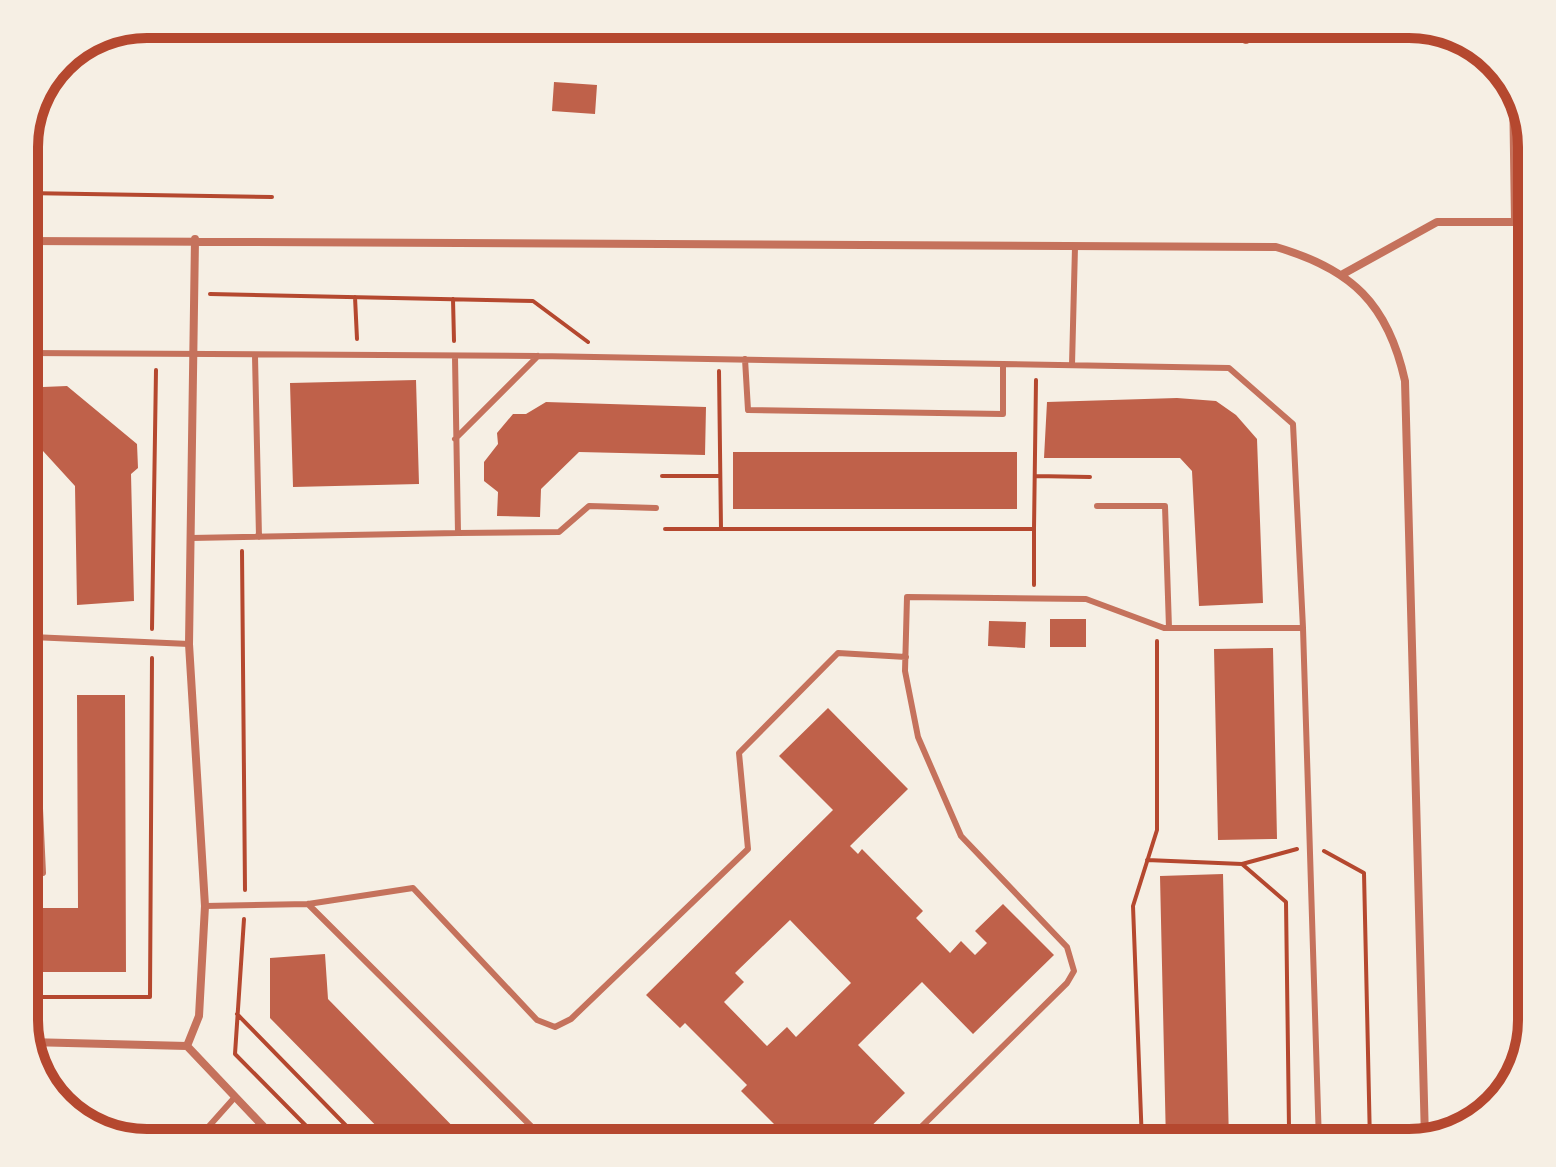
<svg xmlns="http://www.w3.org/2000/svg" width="1556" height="1167" viewBox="0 0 1556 1167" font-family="'Noto Serif',serif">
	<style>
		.building { fill: #bf614a; fill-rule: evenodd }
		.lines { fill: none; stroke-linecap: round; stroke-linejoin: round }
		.path { stroke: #b5482f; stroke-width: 4 }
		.service { stroke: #c5725c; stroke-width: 6 }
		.minor { stroke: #c5725c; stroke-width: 8 }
		.rim { fill: none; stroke: #b5482f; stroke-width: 10 }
	</style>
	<rect width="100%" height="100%" fill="#f6efe4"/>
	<path class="building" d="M 554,82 L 597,85 L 595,114 L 552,111 Z
		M 416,380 L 419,484 L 293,487 L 290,383 Z
		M 67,386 L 137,444 L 138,468 L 131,474 L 134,601 L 77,605 L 75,486 L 43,451 L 24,452 L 24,397 L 38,396 L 43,387 Z
		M 1177,398 L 1216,401 L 1236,415 L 1257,439 L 1263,603 L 1199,606 L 1192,471 L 1180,458 L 1044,458 L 1047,402 Z
		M 546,402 L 706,407 L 705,455 L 579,452 L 541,489 L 540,517 L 497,516 L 498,492 L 484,481 L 484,462 L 498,444 L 497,433 L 513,414 L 526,414 Z
		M 733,452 L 1017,452 L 1017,509 L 733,509 Z
		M 1050,619 L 1086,619 L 1086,647 L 1050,647 Z
		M 989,621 L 1026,622 L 1025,648 L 988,646 Z
		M 1273,648 L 1277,839 L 1218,840 L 1214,649 Z
		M 77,695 L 125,695 L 126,972 L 24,972 L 24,908 L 78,908 Z
		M 828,708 L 908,789 L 850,846 L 858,854 L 862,849 L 923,911 L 916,918 L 950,953 L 961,941 L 975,955 L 987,943 L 975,931 L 1003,904 L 1054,955 L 973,1034 L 922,982 L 858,1045 L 905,1093 L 854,1143 L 793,1143 L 741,1091 L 747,1085 L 685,1023 L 680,1028 L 646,995 L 833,810 L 779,756 ZM 790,920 L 851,983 L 796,1037 L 787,1027 L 767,1046 L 724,1002 L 744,982 L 735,973 Z
		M 1223,874 L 1229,1143 L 1166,1143 L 1160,876 Z
		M 325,954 L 328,999 L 469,1143 L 393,1143 L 270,1018 L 270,958 Z"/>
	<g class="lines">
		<path class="path" d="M 24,193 L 272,197
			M 210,294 L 533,301 L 588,342
			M 355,297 L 357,339
			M 453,299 L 454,341
			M 719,371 L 721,529
			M 662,476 L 720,476
			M 1035,476 L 1090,477
			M 665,529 L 1034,529 L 1034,585
			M 1034,529 L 1036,380
			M 242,551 L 245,890
			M 152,629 L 156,370
			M 1324,851 L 1364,873 L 1370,1143
			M 1147,860 L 1242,864 L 1286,902 L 1289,1128
			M 1242,864 L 1297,849
			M 244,919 L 235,1054 L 323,1143
			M 24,997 L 150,997 L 152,658
			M 237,1014 L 363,1143
			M 1333,1129 L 1370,1131
			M 1142,1143 L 1133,906 L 1157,830 L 1157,641
			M 1280,1143 L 1289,1128 L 1304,1128"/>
		<path class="service" d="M 24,353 L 538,356 L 1229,368 L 1293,424 L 1303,628
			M 255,356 L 259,537
			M 455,357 L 458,533 L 559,532 L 589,506 L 656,508
			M 745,359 L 748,410 L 1003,414 L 1003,364
			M 1072,365 L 1075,247
			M 455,439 L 538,356
			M 24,494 L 29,494 L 32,637 L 189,644
			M 1097,506 L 1165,506 L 1169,628
			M 191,538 L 458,533
			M 24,874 L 43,873 L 32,637
			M 308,904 L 548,1143
			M 205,906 L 308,904 L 413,888 L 537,1020 L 555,1027 L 571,1019 L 748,849 L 739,753 L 838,653 L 906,657
			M 194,1143 L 235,1097
			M 905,1143 L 1067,983 L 1074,971 L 1067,947 L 961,836 L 918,737 L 905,671 L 907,597 L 1086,599 L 1164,628 L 1303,628 L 1319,1143"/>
		<path class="minor" d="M 394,24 C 743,35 1091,44 1440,34
			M 848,38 L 849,24
			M 1281,39 L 1281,24
			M 1246,40 L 1247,24
			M 24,241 L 1276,247 C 1352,269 1388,304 1405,381 L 1425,1139
			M 1343,274 L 1437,222 L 1515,222 L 1513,86
			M 28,1042 L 187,1046
			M 187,1046 L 199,1016 L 205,906 L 189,644 L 195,239
			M 187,1046 L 279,1143"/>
	</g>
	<path d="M0 0H1556V1167H0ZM147 38H1409A109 109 0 0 1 1518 147V1020A109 109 0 0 1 1409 1129H147A109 109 0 0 1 38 1020V147A109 109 0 0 1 147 38Z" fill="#f6efe4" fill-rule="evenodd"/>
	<path class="rim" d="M147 38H1409A109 109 0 0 1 1518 147V1020A109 109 0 0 1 1409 1129H147A109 109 0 0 1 38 1020V147A109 109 0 0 1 147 38Z"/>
</svg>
